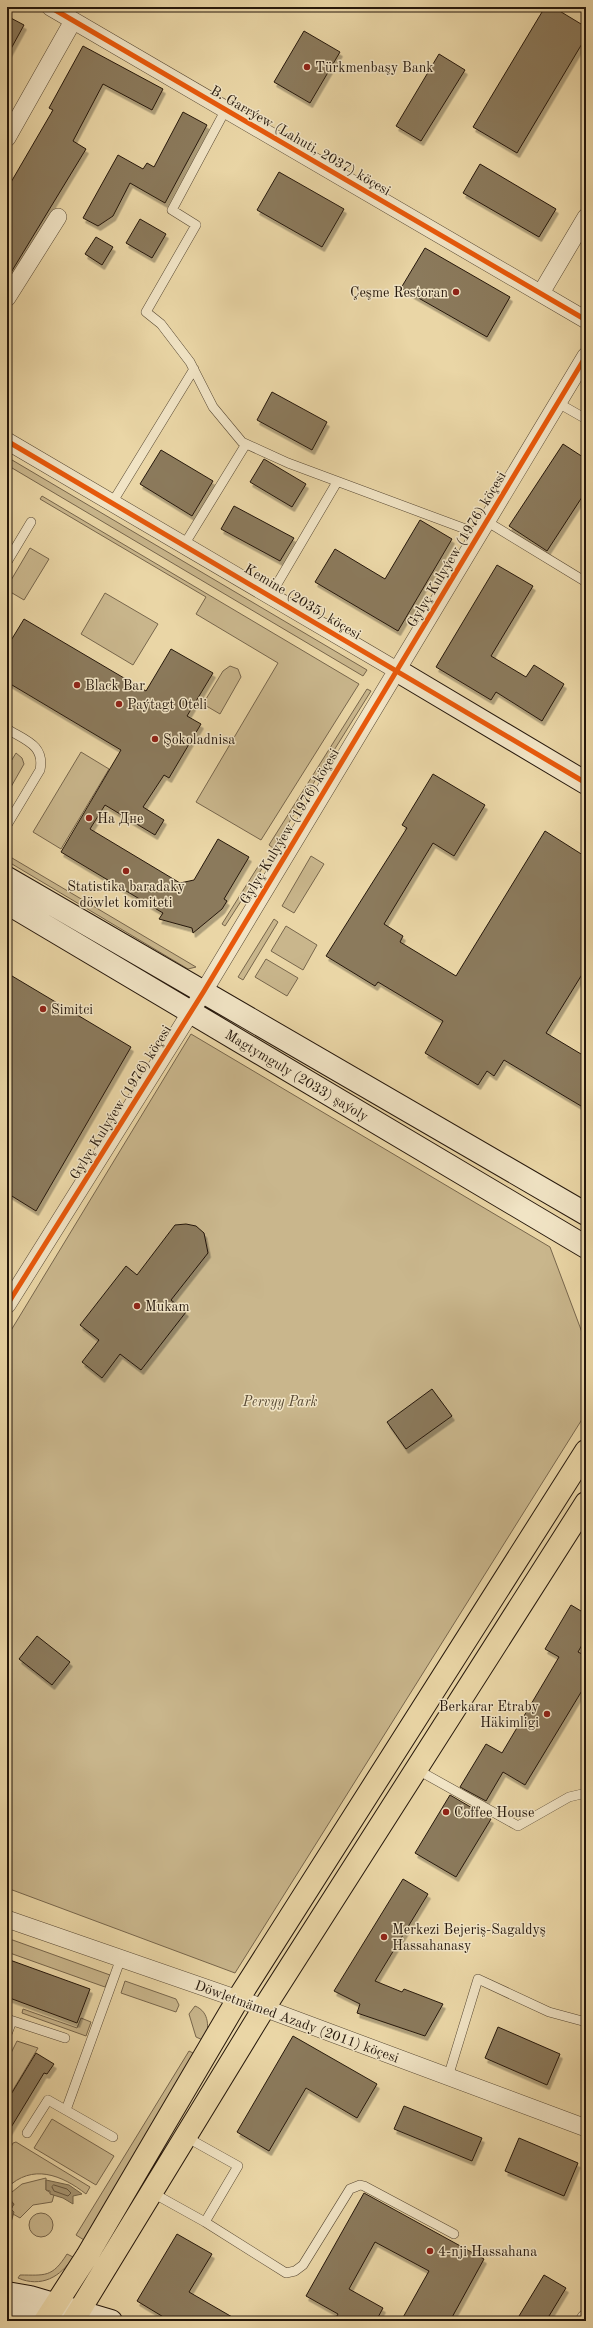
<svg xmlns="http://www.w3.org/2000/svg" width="593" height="2328" viewBox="0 0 593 2328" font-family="'Old Standard TT',serif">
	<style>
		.green { fill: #c9b68c; stroke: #77664c }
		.water { fill: #a79571; stroke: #736348 }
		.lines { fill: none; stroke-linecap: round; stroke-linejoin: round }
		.shore { stroke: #66563e; stroke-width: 1 }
		.building { fill: #8b7a5c; stroke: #25170b; filter: url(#shadow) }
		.lane-casing { stroke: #564732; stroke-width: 10 }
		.street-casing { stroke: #564732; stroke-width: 18 }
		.secondary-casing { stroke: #25170b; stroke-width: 24 }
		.primary-casing { stroke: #25170b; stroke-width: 24 }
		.lane { stroke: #f1e4c5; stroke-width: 9 }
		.street { stroke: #f1e4c5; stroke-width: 17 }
		.secondary { stroke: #f1e4c5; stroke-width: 22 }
		.primary { stroke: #ead6a6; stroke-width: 22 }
		.cycleway-casing { stroke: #f1e4c5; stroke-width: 8 }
		.cycleway { stroke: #e8590c; stroke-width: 5 }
		.poi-dot { fill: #8f2418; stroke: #f1e4c5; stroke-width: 1.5 }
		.labels { text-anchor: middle; stroke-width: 3; stroke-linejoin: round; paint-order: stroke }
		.poi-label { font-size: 14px; fill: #25170b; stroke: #f1e4c5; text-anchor: start }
		.street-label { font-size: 14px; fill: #25170b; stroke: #f1e4c5 }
		.park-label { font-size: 14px; font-style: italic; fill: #564732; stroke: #f1e4c5 }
	</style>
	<defs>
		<filter id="shadow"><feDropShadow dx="2.5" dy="4.5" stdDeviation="0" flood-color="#0004"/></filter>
	</defs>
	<rect width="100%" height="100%" fill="#ead6a6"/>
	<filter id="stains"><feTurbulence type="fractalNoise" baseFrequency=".005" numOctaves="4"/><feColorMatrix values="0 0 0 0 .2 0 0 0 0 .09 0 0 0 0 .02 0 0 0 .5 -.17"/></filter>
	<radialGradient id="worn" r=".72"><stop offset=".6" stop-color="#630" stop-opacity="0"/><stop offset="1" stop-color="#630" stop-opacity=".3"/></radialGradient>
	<path class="green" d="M 7,457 L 367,670 L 363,676 L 7,465 Z
		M 42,496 L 359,684 L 261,840 L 196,802 L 278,663 L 196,614 L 206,597 L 40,499 Z
		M 30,548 L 49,559 L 24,600 L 7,590 L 7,587 Z
		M 105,593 L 158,624 L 133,665 L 81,634 Z
		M 230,666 L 238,669 L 241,677 L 220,714 L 203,704 L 223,671 Z
		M 367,689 L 371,691 L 273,848 L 269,845 Z
		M 81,752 L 109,769 L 61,849 L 33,832 Z
		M 16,753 L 22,758 L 24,764 L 7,794 L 7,768 Z
		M 7,855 L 196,967 L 188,969 L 7,861 Z
		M 311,856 L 324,864 L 294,913 L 282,906 Z
		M 259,865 L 263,867 L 225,926 L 222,924 Z
		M 274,919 L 278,922 L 243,980 L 238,977 Z
		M 286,926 L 317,945 L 303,970 L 271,951 Z
		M 266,959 L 298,978 L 287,996 L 255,977 Z
		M 191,1034 L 550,1247 L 586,1343 L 586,1413 L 235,1973 L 7,1888 L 7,1337 Z
		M 7,1938 L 110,1975 L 105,1987 L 7,1952 Z
		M 125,1981 L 176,1999 L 179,2005 L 176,2012 L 121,1993 Z
		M 195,2006 C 210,2012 209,2028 205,2041 L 196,2037 L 189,2014 Z
		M 23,2009 L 77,2028 L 81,2018 L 91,2022 L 86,2036 L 22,2013 Z
		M 17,2041 L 38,2048 L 7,2100 L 7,2061 Z
		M 189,2051 L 197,2055 L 84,2240 L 76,2235 Z
		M 52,2119 L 114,2156 L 96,2185 L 34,2148 Z
		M 16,2142 L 90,2187 L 86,2194 C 62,2175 32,2163 7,2188 L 7,2155 L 13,2143 Z
		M 46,2178 L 46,2190 L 54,2195 L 52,2202 L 33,2205 L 20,2218 L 13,2214 L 11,2209 L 14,2204 L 7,2196 L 22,2184 Z
		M29 2225a12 12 0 1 1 24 0a12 12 0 1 1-24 0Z
		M 67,2254 L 73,2257 C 61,2277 41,2288 18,2278 L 20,2275 C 45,2275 52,2278 67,2254 Z"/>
	<path class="water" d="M 46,2180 L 69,2185 L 82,2194 L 73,2196 L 73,2204 L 63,2198 L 50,2194 L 50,2191 L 46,2190 Z
		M 7,2199 L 14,2204 L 11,2209 L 14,2212 L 7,2236 Z"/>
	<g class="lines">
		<path class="shore" d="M 54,2185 L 67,2189 L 71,2193 L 68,2196 L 54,2191 L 52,2187 Z"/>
	</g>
	<path class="building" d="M 545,7 L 553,7 L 586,27 L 586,37 L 517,153 L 473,127 Z
		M 7,16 L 24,25 L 7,56 Z
		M 304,31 L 340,52 L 310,103 L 274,82 Z
		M 83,46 L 163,89 L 152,110 L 103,84 L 73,141 L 86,149 L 7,279 L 7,189 L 53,110 L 49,108 Z
		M 439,54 L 465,70 L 421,141 L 396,126 Z
		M 183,112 L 207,125 L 165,203 L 130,183 L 113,216 L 98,226 L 83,218 L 118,155 L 143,169 L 147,163 L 154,167 Z
		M 480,164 L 556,209 L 539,237 L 463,193 Z
		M 279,172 L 344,209 L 322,247 L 257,210 Z
		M 140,219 L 166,234 L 152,258 L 126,243 Z
		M 96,237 L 113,247 L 102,265 L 85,254 Z
		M 425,248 L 510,297 L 487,337 L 401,288 Z
		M 272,392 L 327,422 L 312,450 L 257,420 Z
		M 563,444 L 586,459 L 586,491 L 547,551 L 509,526 Z
		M 161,450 L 213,481 L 192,516 L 140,484 Z
		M 264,459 L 306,484 L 292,507 L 250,482 Z
		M 234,506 L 294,538 L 280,561 L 221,529 Z
		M 420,520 L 452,539 L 398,631 L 315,582 L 335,549 L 385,579 Z
		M 497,565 L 533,586 L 491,656 L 526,677 L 534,665 L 564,684 L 542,721 L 496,692 L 491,700 L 436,667 Z
		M 24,619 L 146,691 L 171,649 L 213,673 L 187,716 L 201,724 L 169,778 L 164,775 L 143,807 L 164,820 L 155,835 L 105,805 L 90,829 L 180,883 L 194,880 L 218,839 L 249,857 L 224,899 L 227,901 L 222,909 L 193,933 L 192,928 L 159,919 L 163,913 L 61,852 L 121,750 L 7,682 L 7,647 Z
		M 433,774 L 485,805 L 454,856 L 433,843 L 384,924 L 403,936 L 400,942 L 456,976 L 545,831 L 586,857 L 586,968 L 546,1033 L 586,1057 L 586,1109 L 504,1060 L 494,1076 L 487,1071 L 478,1085 L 425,1053 L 443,1021 L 378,982 L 375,986 L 326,956 L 407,828 L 402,825 Z
		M 7,973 L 131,1047 L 36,1211 L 7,1193 Z
		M 186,1224 L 196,1226 L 204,1233 L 208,1253 L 171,1300 L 186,1312 L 141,1370 L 120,1354 L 102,1378 L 82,1362 L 99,1340 L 80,1325 L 126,1266 L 137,1275 L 175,1225 Z
		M 432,1389 L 452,1416 L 406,1449 L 387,1422 Z
		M 571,1605 L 586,1614 L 586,1638 L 578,1652 L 586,1656 L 586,1684 L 525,1785 L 503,1772 L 486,1801 L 460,1787 L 486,1744 L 502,1753 L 559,1657 L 545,1649 Z
		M 37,1636 L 70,1662 L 52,1685 L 19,1659 Z
		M 450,1795 L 491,1819 L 456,1877 L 415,1853 Z
		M 403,1879 L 428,1894 L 375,1981 L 402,1992 L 404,1989 L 443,2004 L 425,2036 L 357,2013 L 360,2004 L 334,1991 Z
		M 7,1959 L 90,1989 L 77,2023 L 7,1997 Z
		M 498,2027 L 560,2054 L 547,2085 L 485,2058 Z
		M 293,2036 L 377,2084 L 357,2118 L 306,2088 L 269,2151 L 237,2132 Z
		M 36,2053 L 54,2064 L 47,2074 L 44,2073 L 7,2134 L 7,2101 Z
		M 404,2106 L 482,2138 L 472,2161 L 394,2129 Z
		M 519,2138 L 578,2163 L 564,2196 L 505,2171 Z
		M 364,2193 L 484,2259 L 450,2321 L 401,2321 L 429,2271 L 375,2242 L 349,2289 L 383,2308 L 376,2321 L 334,2321 L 338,2314 L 306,2296 Z
		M 177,2234 L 212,2254 L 189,2292 L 239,2321 L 170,2321 L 137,2301 Z
		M 544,2275 L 566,2288 L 546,2321 L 516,2321 Z"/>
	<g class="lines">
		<g class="lane-casing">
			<path id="lane" d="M 226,109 L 172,210 L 196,225 L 146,312 L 161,324 L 190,362 L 213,407 L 242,442 L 288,463 L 479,534
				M 558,403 L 586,419
				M 112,503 L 194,369
				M 486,521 L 586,582
				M 184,545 L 246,444
				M 7,562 L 31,522
				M 270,596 L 337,482
				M 7,729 C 25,740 45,745 40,770 L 7,825
				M 416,1769 L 518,1826 L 569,1797 L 586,1793
				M 7,2019 L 65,2038
				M 7,2034 L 12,2021
				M 448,2077 L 478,1979 L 549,2012 L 586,2022
				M 66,2110 L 121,1958
				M 27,2133 L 48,2100 L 113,2137
				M 151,2192 L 205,2222 L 238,2166 L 186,2137
				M 205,2222 L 286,2273 L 295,2271 L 303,2265 L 350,2189 L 360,2185 L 364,2186 L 454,2234"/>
		</g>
		<g class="street-casing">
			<path id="street" d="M 50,7 L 586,320
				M 7,138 L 73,21
				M 541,293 L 586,217
				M 7,298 L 58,217
				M 7,441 L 398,671
				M 7,1305 L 204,991 L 586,356
				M 7,1919 L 264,2008 L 586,2128
				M 584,2321 L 586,2318"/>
		</g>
		<g class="secondary-casing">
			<path id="secondary" d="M 398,671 L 586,783
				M 7,878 L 586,1214
				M 7,903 L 586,1247
				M 7,2293 L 30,2297 L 111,2321
				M 7,2313 L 39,2321"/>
		</g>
		<g class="primary-casing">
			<path id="primary" d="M 45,2321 L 87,2256 L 238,1999 L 586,1451
				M 73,2321 L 264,2008 L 586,1503"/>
		</g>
		<use href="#lane" class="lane"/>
		<use href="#street" class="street"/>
		<use href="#secondary" class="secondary"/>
		<use href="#primary" class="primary"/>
		<g class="cycleway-casing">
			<path id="cycleway" d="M 50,7 L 586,320
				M 7,441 L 586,783
				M 7,1305 L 204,991 L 586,356"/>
		</g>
		<use href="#cycleway" class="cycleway"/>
	</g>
	<g class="poi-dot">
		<circle cx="307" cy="67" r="4"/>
		<circle cx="456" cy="292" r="4"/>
		<circle cx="77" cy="685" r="4"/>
		<circle cx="119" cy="704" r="4"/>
		<circle cx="155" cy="739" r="4"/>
		<circle cx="89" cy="818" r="4"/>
		<circle cx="126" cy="871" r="4"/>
		<circle cx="43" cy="1009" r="4"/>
		<circle cx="137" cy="1306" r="4"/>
		<circle cx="547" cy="1714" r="4"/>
		<circle cx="446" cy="1812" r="4"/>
		<circle cx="384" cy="1937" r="4"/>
		<circle cx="430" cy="2251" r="4"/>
	</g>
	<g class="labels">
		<g class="poi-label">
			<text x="315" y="72">Türkmenbaşy Bank</text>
			<text x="448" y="297" text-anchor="end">Çeşme Restoran</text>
			<text x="85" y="690">Black Bar</text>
			<text x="127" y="709">Paýtagt Oteli</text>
			<text x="163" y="744">Şokoladnisa</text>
			<text x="97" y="823">На Дне</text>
			<text x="126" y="891" text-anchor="middle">Statistika baradaky<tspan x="126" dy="16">döwlet komiteti</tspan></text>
			<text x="51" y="1014">Simitci</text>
			<text x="145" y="1311">Mukam</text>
			<text x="539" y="1711" text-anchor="end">Berkarar Etraby<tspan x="539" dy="16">Häkimligi</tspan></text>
			<text x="454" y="1817">Coffee House</text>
			<text x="392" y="1934">Merkezi Bejeriş-Sagaldyş<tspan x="392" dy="16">Hassahanasy</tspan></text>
			<text x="438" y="2256">4-nji Hassahana</text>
		</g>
		<g class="street-label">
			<text transform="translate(301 140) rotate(30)" y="5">B. Garrýew (Lahuti, 2037) köçesi</text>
			<text transform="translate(456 549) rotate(-59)" y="5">Gylyç Kulyýew (1976) köçesi</text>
			<text transform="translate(303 601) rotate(31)" y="5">Kemine (2035) köçesi</text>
			<text transform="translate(289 826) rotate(-59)" y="5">Gylyç Kulyýew (1976) köçesi</text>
			<text transform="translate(297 1075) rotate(31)" y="5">Magtymguly (2033) şaýoly</text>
			<text transform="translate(120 1102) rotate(-58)" y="5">Gylyç Kulyýew (1976) köçesi</text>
			<text transform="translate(297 2021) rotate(20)" y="5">Döwletmämed Azady (2011) köçesi</text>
		</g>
		<g class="park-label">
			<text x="280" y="1406">Pervyy Park</text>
		</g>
	</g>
	<rect width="593" height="2328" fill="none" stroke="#ead6a6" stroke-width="24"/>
	<rect x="8" y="8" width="577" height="2312" fill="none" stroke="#25170b" stroke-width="2"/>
	<rect x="12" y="12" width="569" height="2304" fill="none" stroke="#25170b"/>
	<rect width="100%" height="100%" filter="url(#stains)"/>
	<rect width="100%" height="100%" fill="url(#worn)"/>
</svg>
